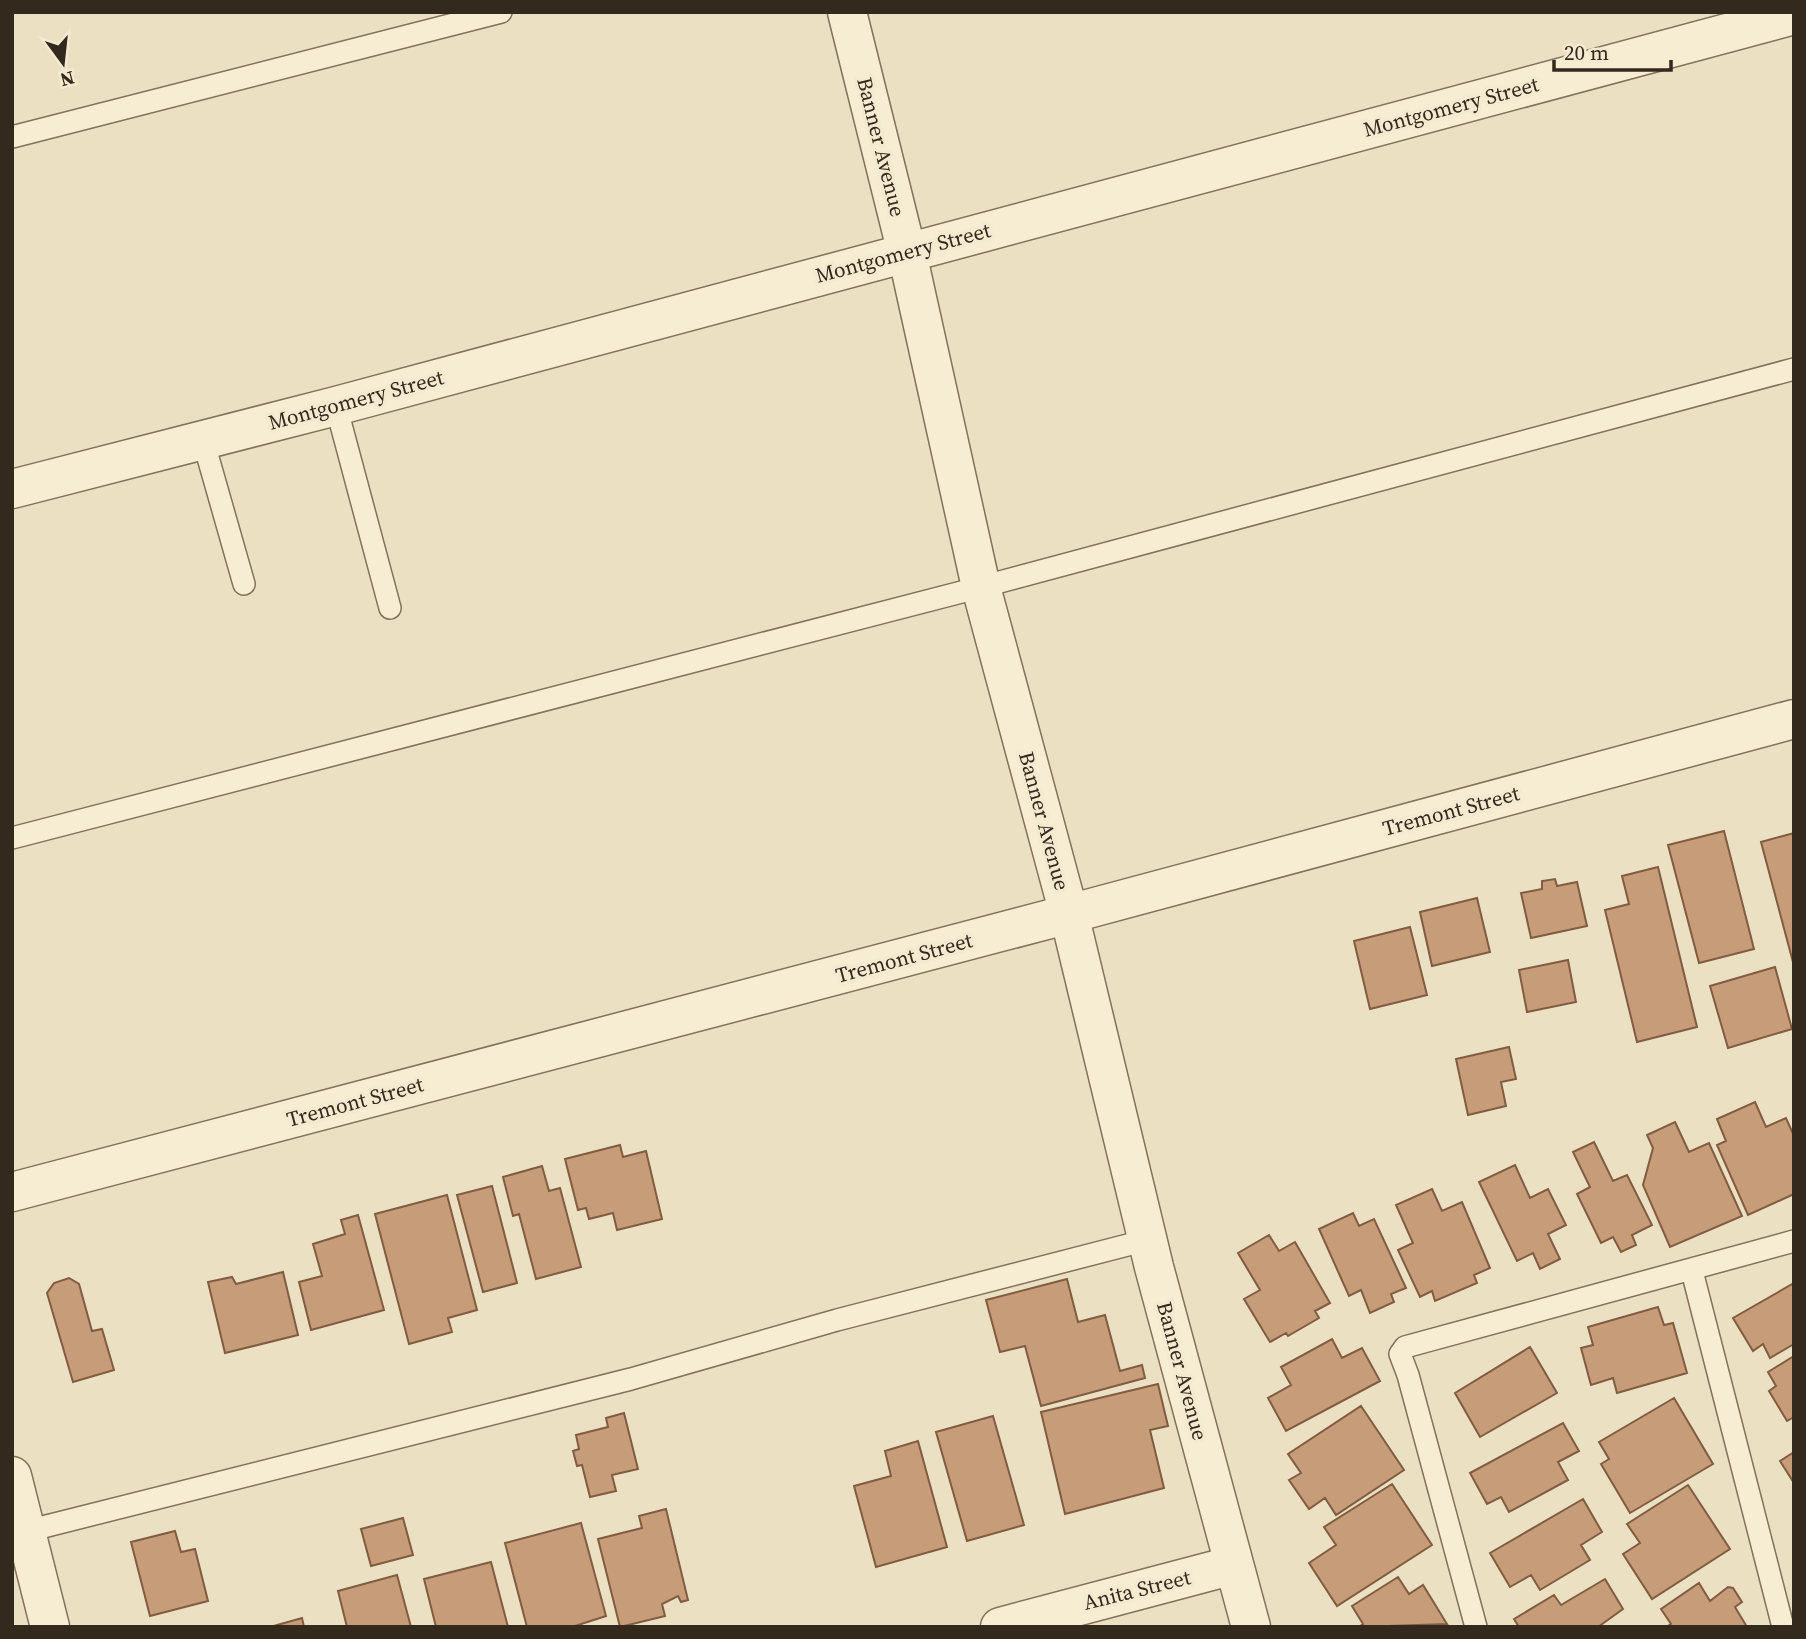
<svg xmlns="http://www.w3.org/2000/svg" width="1806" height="1639" viewBox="0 0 1806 1639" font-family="'Source Serif 4',serif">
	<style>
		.building { fill: #c79c79; stroke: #815c41; stroke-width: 2 }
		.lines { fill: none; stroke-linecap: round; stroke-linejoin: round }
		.service-casing { stroke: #83715a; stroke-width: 24 }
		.minor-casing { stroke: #83715a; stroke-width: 41 }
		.tertiary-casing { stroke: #83715a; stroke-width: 41 }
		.service { stroke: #f7edd3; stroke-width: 21 }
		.minor { stroke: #f7edd3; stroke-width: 38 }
		.tertiary { stroke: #f7edd3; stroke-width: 38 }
		.labels { text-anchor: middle; stroke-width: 7; stroke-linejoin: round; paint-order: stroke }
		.street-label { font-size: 21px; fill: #34291d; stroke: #f3ead0 }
	</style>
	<rect width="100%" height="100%" fill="#ebe0c1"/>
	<path class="building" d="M 1724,831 L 1754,949 L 1699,963 L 1668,845 Z
		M 1794,833 L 1794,966 L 1761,842 Z
		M 1658,867 L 1697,1027 L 1637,1042 L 1605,910 L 1629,904 L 1622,876 Z
		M 1555,879 L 1557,886 L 1577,882 L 1587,926 L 1531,938 L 1521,893 L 1542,889 L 1542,881 Z
		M 1477,898 L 1490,952 L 1432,966 L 1420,912 Z
		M 1410,927 L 1427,995 L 1370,1009 L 1354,941 Z
		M 1568,960 L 1576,1002 L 1527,1012 L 1519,970 Z
		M 1775,967 L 1792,1029 L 1728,1048 L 1710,986 Z
		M 1509,1047 L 1516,1079 L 1501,1082 L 1506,1106 L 1468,1115 L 1456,1059 Z
		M 1755,1102 L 1766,1127 L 1786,1118 L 1794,1136 L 1794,1194 L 1748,1215 L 1717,1145 L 1726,1141 L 1717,1119 Z
		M 1675,1122 L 1689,1152 L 1709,1143 L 1742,1216 L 1670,1247 L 1643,1185 L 1653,1148 L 1647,1135 Z
		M 1594,1142 L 1613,1181 L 1627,1175 L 1652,1225 L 1632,1235 L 1636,1245 L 1621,1252 L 1613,1237 L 1601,1243 L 1577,1194 L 1590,1187 L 1573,1152 Z
		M 620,1145 L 623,1157 L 646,1151 L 662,1219 L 617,1230 L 613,1213 L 589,1219 L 586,1208 L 578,1210 L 565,1159 Z
		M 1515,1165 L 1530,1198 L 1548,1189 L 1566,1225 L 1548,1234 L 1560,1259 L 1540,1269 L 1533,1253 L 1517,1261 L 1479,1182 Z
		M 542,1166 L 549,1191 L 560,1188 L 581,1267 L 536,1279 L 519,1214 L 513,1216 L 503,1177 Z
		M 492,1186 L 517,1283 L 483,1292 L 457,1195 Z
		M 1432,1189 L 1442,1211 L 1462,1202 L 1490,1268 L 1474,1275 L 1477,1283 L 1435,1301 L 1432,1291 L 1420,1297 L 1398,1250 L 1413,1243 L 1396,1205 Z
		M 447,1195 L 477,1310 L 448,1318 L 452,1332 L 409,1344 L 375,1214 Z
		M 1353,1213 L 1359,1226 L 1374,1219 L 1406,1288 L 1391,1294 L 1394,1302 L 1370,1313 L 1361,1290 L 1349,1296 L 1319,1229 Z
		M 358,1215 L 384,1310 L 311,1330 L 299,1282 L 322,1276 L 313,1244 L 345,1234 L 341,1220 Z
		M 1269,1235 L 1279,1251 L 1295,1242 L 1330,1303 L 1315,1311 L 1319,1318 L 1288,1336 L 1286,1333 L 1270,1342 L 1244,1299 L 1260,1290 L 1238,1253 Z
		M 283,1272 L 298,1335 L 225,1353 L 208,1282 L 232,1277 L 236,1284 Z
		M 69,1278 L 79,1284 L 92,1331 L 102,1329 L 114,1370 L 73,1382 L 47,1293 L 54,1283 Z
		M 1067,1279 L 1078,1322 L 1105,1315 L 1120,1371 L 1142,1365 L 1145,1378 L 1041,1406 L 1025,1346 L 1000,1352 L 986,1300 Z
		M 1794,1283 L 1794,1344 L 1770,1358 L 1763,1344 L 1753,1351 L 1733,1318 Z
		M 1658,1307 L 1664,1325 L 1673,1323 L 1687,1373 L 1617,1393 L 1613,1378 L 1591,1385 L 1581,1348 L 1593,1345 L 1588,1327 Z
		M 1332,1339 L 1342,1358 L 1362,1348 L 1380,1381 L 1286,1431 L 1268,1398 L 1291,1385 L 1281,1367 Z
		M 1530,1347 L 1557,1393 L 1480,1437 L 1455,1393 Z
		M 1794,1356 L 1794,1417 L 1787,1421 L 1769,1391 L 1776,1386 L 1768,1372 Z
		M 1158,1384 L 1168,1426 L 1150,1430 L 1164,1488 L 1065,1514 L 1041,1412 Z
		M 1674,1398 L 1713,1464 L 1630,1513 L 1601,1464 L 1609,1459 L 1599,1442 Z
		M 1361,1406 L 1404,1470 L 1336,1515 L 1325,1498 L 1309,1509 L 1289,1480 L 1301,1473 L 1288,1454 Z
		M 624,1413 L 638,1469 L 612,1475 L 616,1491 L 590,1497 L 582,1465 L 577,1466 L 573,1451 L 579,1449 L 576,1435 L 608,1427 L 606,1418 Z
		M 993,1416 L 1024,1525 L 967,1541 L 936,1432 Z
		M 1563,1423 L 1579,1451 L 1558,1462 L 1568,1480 L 1509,1512 L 1501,1497 L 1487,1504 L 1470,1473 Z
		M 918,1441 L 947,1547 L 876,1567 L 854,1486 L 891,1476 L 885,1451 Z
		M 1794,1452 L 1794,1483 L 1780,1461 Z
		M 1392,1484 L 1432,1545 L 1337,1606 L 1309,1563 L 1336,1545 L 1324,1527 Z
		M 1688,1485 L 1730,1549 L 1652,1599 L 1623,1554 L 1640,1543 L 1627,1524 Z
		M 1583,1499 L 1602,1532 L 1581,1545 L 1590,1560 L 1540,1590 L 1531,1575 L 1510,1587 L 1490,1553 Z
		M 666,1509 L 688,1600 L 681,1602 L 678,1596 L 662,1604 L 665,1616 L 620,1627 L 598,1539 L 642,1528 L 639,1516 Z
		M 403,1518 L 413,1555 L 371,1566 L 361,1529 Z
		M 581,1523 L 606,1616 L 572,1627 L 527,1627 L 505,1543 Z
		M 175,1531 L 181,1552 L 195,1549 L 208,1601 L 150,1616 L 131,1542 Z
		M 491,1562 L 508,1627 L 436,1627 L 424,1579 Z
		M 397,1575 L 411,1627 L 347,1627 L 338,1591 Z
		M 1398,1577 L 1409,1594 L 1423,1585 L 1447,1624 L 1359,1627 L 1363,1624 L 1352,1606 Z
		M 1605,1579 L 1623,1609 L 1598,1627 L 1519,1627 L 1514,1619 L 1554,1595 L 1561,1605 Z
		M 1699,1583 L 1710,1601 L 1728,1587 L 1733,1588 L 1742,1602 L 1735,1607 L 1747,1627 L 1666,1627 L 1671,1624 L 1661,1609 Z
		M 302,1618 L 304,1627 L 270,1627 Z"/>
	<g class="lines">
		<g class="service-casing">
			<path id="service" d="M 12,137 L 501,12
				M 336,406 L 390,608
				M 203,440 L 244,584
				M 12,838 L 981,587 L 1794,369
				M 1692,1271 L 1783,1627
				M 27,1531 L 631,1379 L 837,1320 L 1147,1240
				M 1476,1627 L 1408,1375 L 1400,1354 L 1405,1347 L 1794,1241"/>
		</g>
		<g class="minor-casing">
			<path id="minor" d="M 847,12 L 907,253 L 981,587 L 1069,914 L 1154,1267 L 1251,1627
				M 12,489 L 336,406 L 1794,15
				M 12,1192 L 1069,914 L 1794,719
				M 1000,1627 L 1234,1565"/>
		</g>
		<g class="tertiary-casing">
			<path id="tertiary" d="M 12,1476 L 50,1627"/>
		</g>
		<use href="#service" class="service"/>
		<use href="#minor" class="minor"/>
		<use href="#tertiary" class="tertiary"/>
	</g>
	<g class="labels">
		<g class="street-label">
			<text transform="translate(1451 107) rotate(-15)" y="7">Montgomery Street</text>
			<text transform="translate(881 147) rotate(76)" y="7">Banner Avenue</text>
			<text transform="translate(903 253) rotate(-15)" y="7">Montgomery Street</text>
			<text transform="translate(356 400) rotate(-15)" y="7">Montgomery Street</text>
			<text transform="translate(1451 811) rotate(-15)" y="7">Tremont Street</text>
			<text transform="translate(1044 821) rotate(75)" y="7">Banner Avenue</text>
			<text transform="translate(904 958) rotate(-15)" y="7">Tremont Street</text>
			<text transform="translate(355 1102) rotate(-15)" y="7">Tremont Street</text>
			<text transform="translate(1182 1371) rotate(75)" y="7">Banner Avenue</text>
			<text transform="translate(1137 1590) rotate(-14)" y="7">Anita Street</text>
		</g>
	</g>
	<rect width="1806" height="1639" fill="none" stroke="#34291d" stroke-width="28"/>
	<g transform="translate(63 63) rotate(165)" stroke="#f3ead0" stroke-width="5" paint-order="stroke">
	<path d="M0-5L12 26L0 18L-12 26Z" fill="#34291d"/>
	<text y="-10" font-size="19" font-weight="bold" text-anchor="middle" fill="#34291d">N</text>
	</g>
	<path d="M1554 60v10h117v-10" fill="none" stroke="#34291d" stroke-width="3.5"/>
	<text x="1564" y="60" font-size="21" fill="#34291d" stroke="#f3ead0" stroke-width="5" paint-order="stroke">20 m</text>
</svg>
